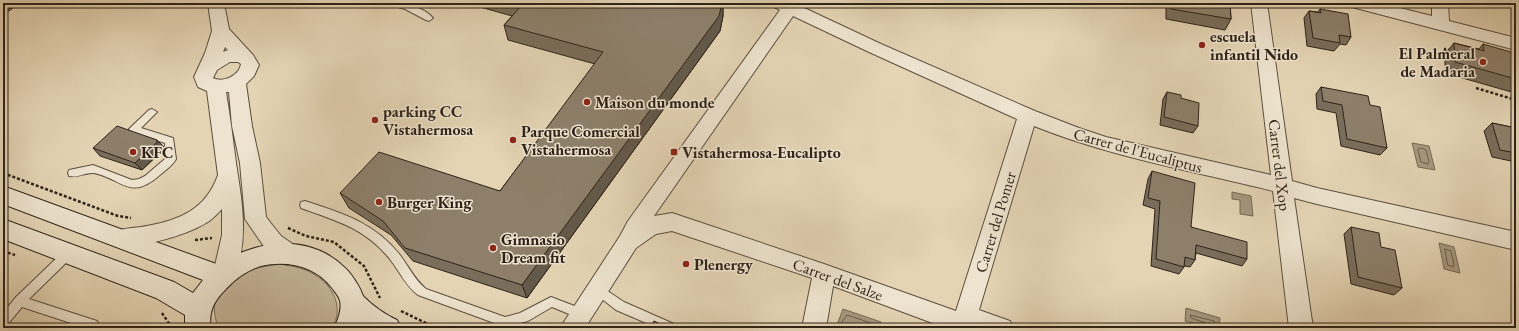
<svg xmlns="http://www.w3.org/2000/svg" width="1519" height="331" viewBox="0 0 1519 331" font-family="'EB Garamond',serif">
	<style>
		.green { fill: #c5b69a; stroke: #7a6c5a }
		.water { fill: #a6987f; stroke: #766956 }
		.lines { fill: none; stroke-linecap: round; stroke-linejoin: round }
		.shore { stroke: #6a5e4c; stroke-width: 1 }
		.lane-casing { stroke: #5c4f40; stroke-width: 2 }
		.street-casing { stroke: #5c4f40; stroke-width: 2 }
		.secondary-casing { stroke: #2f2319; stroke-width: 2 }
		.path { stroke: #2f2319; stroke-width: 2.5; stroke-dasharray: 3 2; stroke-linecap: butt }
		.lane { fill: #ede3ce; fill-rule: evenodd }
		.street { fill: #ede3ce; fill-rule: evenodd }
		.secondary { fill: #ede3ce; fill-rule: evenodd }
		.wall { fill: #796d5b; stroke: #2f2319 }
		.shaded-wall { fill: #63594a; stroke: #2f2319 }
		.building { fill: #8d7f6a; stroke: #2f2319 }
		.poi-dot { fill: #8f2418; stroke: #ede3ce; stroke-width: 1.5 }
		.labels { text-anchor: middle; stroke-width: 3; stroke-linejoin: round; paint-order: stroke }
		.poi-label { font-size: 16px; font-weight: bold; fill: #2f2319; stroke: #ede3ce; text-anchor: start }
		.street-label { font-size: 16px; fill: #2f2319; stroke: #ede3ce }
	</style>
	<rect width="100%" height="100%" fill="#e4d4b4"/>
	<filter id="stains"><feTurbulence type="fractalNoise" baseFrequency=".005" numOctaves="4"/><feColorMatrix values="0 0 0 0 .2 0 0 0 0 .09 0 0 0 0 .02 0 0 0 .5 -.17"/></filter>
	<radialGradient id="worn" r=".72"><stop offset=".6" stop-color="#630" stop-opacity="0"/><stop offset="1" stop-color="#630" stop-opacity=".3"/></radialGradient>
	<path class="green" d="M 279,264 C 292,266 305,268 315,275 C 334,286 344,309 332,328 L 218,328 C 216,321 213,310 215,303 C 219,289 240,272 254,269 C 262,266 271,266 279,264 Z"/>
	<path class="water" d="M 1412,143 L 1429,146 L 1435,170 L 1418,167 Z
		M 1232,192 L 1251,196 L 1253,216 L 1240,214 L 1240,200 L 1232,199 Z
		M 1439,243 L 1454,247 L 1460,273 L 1444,269 Z
		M 1186,308 L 1220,318 L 1219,328 L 1209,328 L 1185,321 Z
		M 843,309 L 881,322 L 879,328 L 844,328 L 837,325 Z"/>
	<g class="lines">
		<path class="shore" d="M 1421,148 L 1426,150 L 1429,162 L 1428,164 L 1421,162 L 1418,150 Z
			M 1445,249 L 1451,251 L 1454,265 L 1453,267 L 1448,265 Z
			M 843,328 L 842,322 L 847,315 L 874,324 L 875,328
			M 1208,328 L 1206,323 L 1191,318 L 1190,315 L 1214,321 L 1215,328"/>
		<g class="lane-casing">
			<path id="lane" d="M 391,3 C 405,3 424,7 433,18 L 429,21 L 426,20 L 405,9 L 392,5 Z
				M 152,109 L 157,112 L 141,128 L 173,138 L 176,159 C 173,165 166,170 161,174 C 130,202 123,179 94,173 C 86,172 78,178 69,176 L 68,173 L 69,170 L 93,165 L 132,180 L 139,179 L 145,176 L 166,158 L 165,143 L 131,132 L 129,129 L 149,110 Z
				M 305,201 C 342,213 375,223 400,255 C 409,267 414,279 426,289 L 505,317 L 520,313 L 551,297 L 585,310 L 587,314 L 585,318 L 581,319 L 552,307 L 528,321 L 505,327 L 418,295 C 406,286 401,274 392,262 C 368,229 337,221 301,208 L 300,205 L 301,202 Z
				M 68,249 L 72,251 L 73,254 L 72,257 L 29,299 L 97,321 L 100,328 L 86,328 L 22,307 L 7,325 L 3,326 L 3,313 L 16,297 L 64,251 Z
				M 597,284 L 624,302 L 674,324 L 676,328 L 658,328 L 616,310 L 593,292 L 591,289 L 593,286 Z"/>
		</g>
		<g class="street-casing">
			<path id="street" d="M 208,3 L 224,3 L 229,29 L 253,55 L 259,65 L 254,76 L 246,84 L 252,126 L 260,163 L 266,217 L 281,236 L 297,247 L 300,253 L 297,259 L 289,262 L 281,259 L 265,248 L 245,219 L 240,163 L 232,126 L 229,92 L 226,92 C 230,116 233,139 236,163 C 242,201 250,244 232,281 L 224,283 L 216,281 L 213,274 L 222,235 L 222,209 C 217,214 212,220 206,223 C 187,235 134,251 113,244 L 110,238 L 113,232 C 124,228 136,228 147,226 C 180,220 206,209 218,175 L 207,91 L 198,87 L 194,77 L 205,53 L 212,31 ZM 225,47 L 228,50 L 223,52 ZM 230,62 L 238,62 L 241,64 C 239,76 223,83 213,78 L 217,70 Z
				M 772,3 L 801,3 L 800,6 L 881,44 L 1035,111 L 1079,128 L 1106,137 L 1271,175 L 1251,3 L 1267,3 L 1292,181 L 1317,188 L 1516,232 L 1516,250 L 1317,204 L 1294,198 L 1313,328 L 1289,328 L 1273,191 C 1193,171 1111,157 1034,126 L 979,310 L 1010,321 L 1014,328 L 946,328 L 833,286 L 826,328 L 802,328 L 812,278 L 672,231 L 656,234 L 636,248 L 585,328 L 560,328 L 620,236 L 628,221 L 780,10 L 774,7 ZM 793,16 L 869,52 L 1017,119 L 956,311 L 824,264 L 672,213 L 654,216 Z
				M 1350,3 L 1380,3 L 1432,16 L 1432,3 L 1448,3 L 1449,21 L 1516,38 L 1516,50 L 1352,7 Z"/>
		</g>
		<g class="secondary-casing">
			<path id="secondary" d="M 3,186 L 219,265 C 256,239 310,234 344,267 C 350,272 355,280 359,287 C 361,290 362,295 364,297 C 373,306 386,315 397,320 L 401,328 L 365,328 L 361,325 L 360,328 L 334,328 C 338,320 342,310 340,301 C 339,296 335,292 332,288 C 315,266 288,260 261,266 C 247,270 234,280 225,290 C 214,301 208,312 211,328 L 185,328 L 185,315 L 156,298 L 3,239 L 3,219 L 174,282 L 193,293 L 203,280 L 3,204 Z"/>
		</g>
		<path class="path" d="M 1449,53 L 1445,52 L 1445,49 L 1452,51
			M 1476,88 L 1516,100
			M 3,173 L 118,216 L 131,218
			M 288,228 L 306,236 L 334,242 L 364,266 L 380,298
			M 195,240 L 212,238
			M 3,251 L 15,255
			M 401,311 L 436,328
			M 162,313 L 172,328"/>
		<use href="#lane" class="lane"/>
		<use href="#street" class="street"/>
		<use href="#secondary" class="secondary"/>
	</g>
	<path class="wall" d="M 466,3 L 723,3 L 723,16 L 720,31 L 527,298 L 413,261 L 391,235 L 349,208 L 340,193 L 500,191 L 595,64 L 508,40 L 504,25 L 512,16 Z
		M 1166,3 L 1230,3 L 1231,19 L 1225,30 L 1166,19 Z
		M 1320,9 L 1351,37 L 1346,45 L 1340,44 L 1334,51 L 1307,46 L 1304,18 L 1309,11 L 1318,12 Z
		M 1454,43 L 1479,49 L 1483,44 L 1512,57 L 1516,58 L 1516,91 L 1515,93 L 1445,73 L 1445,54 Z
		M 1321,87 L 1370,105 L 1387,148 L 1380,155 L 1341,146 L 1336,113 L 1317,109 L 1316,94 Z
		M 1167,92 L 1181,98 L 1198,126 L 1193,133 L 1160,125 L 1163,99 Z
		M 1492,123 L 1516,128 L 1516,162 L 1492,157 L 1484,131 Z
		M 157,140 L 164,147 L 164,149 L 142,170 L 100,156 L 93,148 Z
		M 1152,171 L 1191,227 L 1247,259 L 1242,266 L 1196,253 L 1195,260 L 1190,267 L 1185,266 L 1184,267 L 1179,274 L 1151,266 L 1155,209 L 1143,205 L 1148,179 Z
		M 1351,227 L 1381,247 L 1402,288 L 1394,295 L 1351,284 L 1344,234 Z"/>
	<path class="shaded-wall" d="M 3,3 L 20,3 L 3,15 Z
		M 722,3 L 723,3 L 723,16 L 720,31 L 527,298 L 522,285 Z
		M 157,140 L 164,147 L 164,149 L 142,170 L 135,163 Z"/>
	<path class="building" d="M 517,3 L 722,3 L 719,16 L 522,285 L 405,248 L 383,221 L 340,193 L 379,152 L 500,191 L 603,52 L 504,25 L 523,4 Z
		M 1171,3 L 1230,3 L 1231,19 L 1171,9 Z
		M 1320,9 L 1348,14 L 1351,37 L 1339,35 L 1340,43 L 1313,38 L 1309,11 L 1321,13 Z
		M 1454,43 L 1484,51 L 1483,44 L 1511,52 L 1512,57 L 1516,58 L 1516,79 L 1455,62 Z
		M 1321,87 L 1368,96 L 1370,105 L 1380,107 L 1387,148 L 1347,139 L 1342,105 L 1323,101 Z
		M 1167,92 L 1181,95 L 1181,98 L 1199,103 L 1198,126 L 1164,117 Z
		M 1492,123 L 1516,128 L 1516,153 L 1500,150 Z
		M 117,126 L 157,140 L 157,142 L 135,163 L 93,148 Z
		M 1152,171 L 1195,183 L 1191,227 L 1247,242 L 1247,259 L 1196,245 L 1195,260 L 1185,257 L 1184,267 L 1156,259 L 1160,201 L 1148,198 Z
		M 1351,227 L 1379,233 L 1381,247 L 1395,250 L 1402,288 L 1358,277 Z
		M 654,321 L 669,328 L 650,328 Z"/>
	<g class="poi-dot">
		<circle cx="1202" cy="45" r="4"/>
		<circle cx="1483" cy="62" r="4"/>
		<circle cx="587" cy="102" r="4"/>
		<circle cx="375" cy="120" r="4"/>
		<circle cx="513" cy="140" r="4"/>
		<circle cx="133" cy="152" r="4"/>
		<rect x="670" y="148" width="8" height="8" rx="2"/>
		<circle cx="379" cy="202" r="4"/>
		<circle cx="493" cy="248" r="4"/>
		<circle cx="686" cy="264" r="4"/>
	</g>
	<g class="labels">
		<g class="poi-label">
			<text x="1210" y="42">escuela<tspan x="1210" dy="18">infantil Nido</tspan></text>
			<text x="1475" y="59" text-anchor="end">El Palmeral<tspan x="1475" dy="18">de Madaria</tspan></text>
			<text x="595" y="108">Maison du monde</text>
			<text x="383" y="117">parking CC<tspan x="383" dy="18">Vistahermosa</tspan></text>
			<text x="521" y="137">Parque Comercial<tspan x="521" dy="18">Vistahermosa</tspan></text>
			<text x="141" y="158">KFC</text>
			<text x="682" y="158">Vistahermosa-Eucalipto</text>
			<text x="387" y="208">Burger King</text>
			<text x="501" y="245">Gimnasio<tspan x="501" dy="18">Dream fit</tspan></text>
			<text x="694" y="270">Plenergy</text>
		</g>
		<g class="street-label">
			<text transform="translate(1138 150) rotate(15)" y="6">Carrer de l'Eucaliptus</text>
			<text transform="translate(1280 165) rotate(83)" y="6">Carrer del Xop</text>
			<text transform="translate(995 222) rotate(-73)" y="6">Carrer del Pomer</text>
			<text transform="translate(838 279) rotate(20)" y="6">Carrer del Salze</text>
		</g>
	</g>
	<rect width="1519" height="331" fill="none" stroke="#e4d4b4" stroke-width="16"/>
	<rect x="4" y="4" width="1511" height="323" fill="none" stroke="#2f2319" stroke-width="2"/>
	<rect x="8" y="8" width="1503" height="315" fill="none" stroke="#2f2319"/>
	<rect width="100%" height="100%" filter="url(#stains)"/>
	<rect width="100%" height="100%" fill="url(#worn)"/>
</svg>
